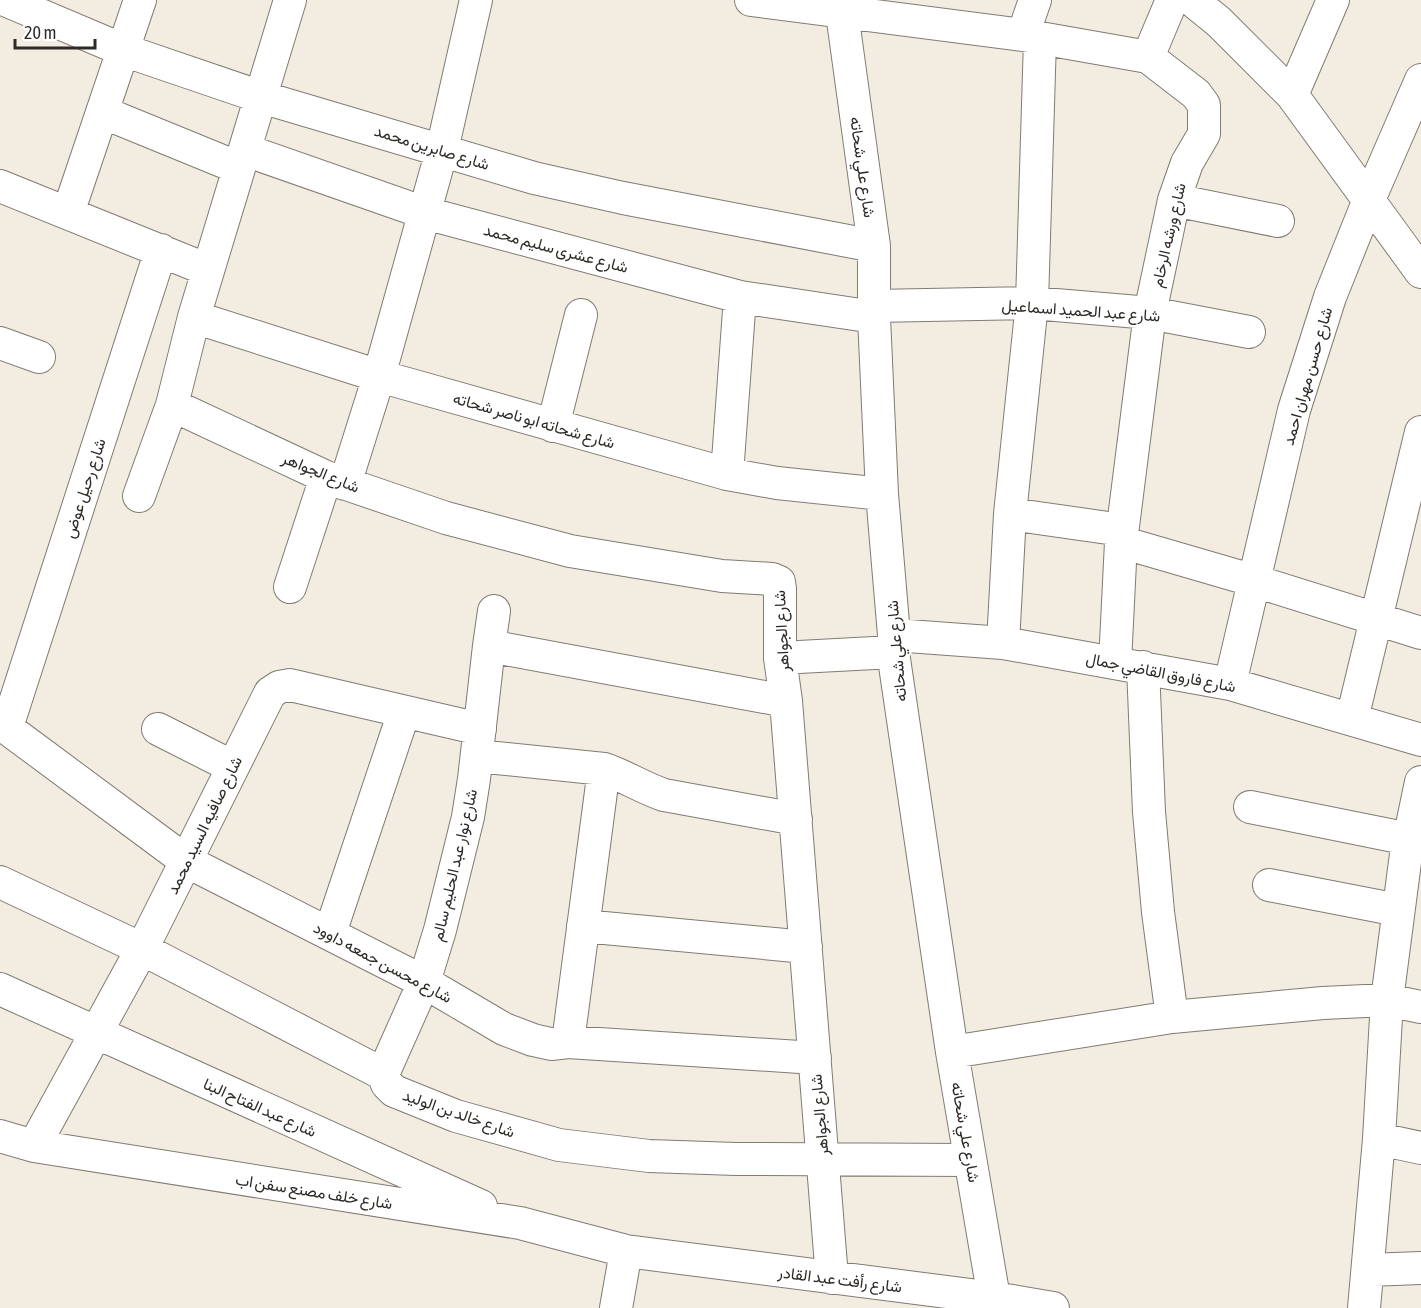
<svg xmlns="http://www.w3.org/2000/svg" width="1421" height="1308" viewBox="0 0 1421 1308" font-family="'Asap Condensed',Vazirmatn,sans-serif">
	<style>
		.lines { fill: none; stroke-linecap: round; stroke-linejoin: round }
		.street-casing { stroke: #817b72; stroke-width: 34 }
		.street { stroke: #fff; stroke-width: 32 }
		.labels { text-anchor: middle; stroke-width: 4.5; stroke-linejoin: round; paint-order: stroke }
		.street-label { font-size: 16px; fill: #2d2a26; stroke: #fff }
	</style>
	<rect width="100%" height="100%" fill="#f2ece1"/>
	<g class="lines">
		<g class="street-casing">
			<path id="street" d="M 5,0 L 123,50 L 261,97 L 534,178 L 623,198 L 874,246
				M 751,0 L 1023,35 L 1148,57 L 1196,94 L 1204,105 L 1204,134 L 1187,163 L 1174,200 L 1150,313 L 1121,542 L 1115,663
				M 839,0 L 842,13 L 874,246 L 874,317 L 882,494 L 894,635 L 893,652 L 952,1052 L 994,1298
				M 1192,0 L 1219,22 L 1292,95 L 1421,272
				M 1023,35 L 1035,0
				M 1148,57 L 1172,0
				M 1292,95 L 1333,0
				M 102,112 L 239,168
				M 245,150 L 425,213 L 740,297 L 874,317
				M 0,186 L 208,270
				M 1174,200 L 1278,221
				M 68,213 L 140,0
				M 874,306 L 1032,303 L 1150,313 L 1249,332
				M 194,317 L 379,376 L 727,474 L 777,483 L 882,494
				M 0,343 L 39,357
				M 172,405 L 326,477 L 446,518 L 570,551 L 722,576 L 772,579 L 779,582 L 780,589 L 780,658 L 786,701 L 832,1278
				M 553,426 L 581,315
				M 727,474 L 740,297
				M 345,484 L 379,376 L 442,150 L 476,0
				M 139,496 L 172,405 L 194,317 L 290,0
				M 1010,514 L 1122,530
				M 1121,542 L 1255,581 L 1421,633
				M 290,587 L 326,477
				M 494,611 L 489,646 L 786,701
				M 894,635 L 1003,643 L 1230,684 L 1421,740
				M 1003,643 L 1010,514 L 1032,303 L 1040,39
				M 780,658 L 893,652
				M 1143,667 L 1149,812 L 1158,912 L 1172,1017
				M 1230,684 L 1294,410 L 1330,297 L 1368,202 L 1421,80
				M 1352,719 L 1421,432
				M 0,723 L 186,861 L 424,982 L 504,1029 L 533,1040 L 551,1044 L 568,1042 L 815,1058
				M 7,727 L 161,250
				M 158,729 L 233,767
				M 477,756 L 604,769 C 625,776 643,788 664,795 L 796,819
				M 1250,807 L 1409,839
				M 0,882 L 142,949 L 383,1074 L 387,1084 L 394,1091 L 456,1116 L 559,1145 L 649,1156 L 736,1159 L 970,1160
				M 1269,885 L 1398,910
				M 583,926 L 806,947
				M 330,933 L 404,712
				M 0,989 L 481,1206
				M 568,1042 L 604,769
				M 952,1052 L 1172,1017 L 1323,1003 L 1387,1000 L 1421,1007
				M 383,1074 L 424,982 L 440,930 L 468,817 L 474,779 L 489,646
				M 0,1136 L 34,1146 L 520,1223 L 626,1251 L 994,1298 L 1053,1308
				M 1379,1139 L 1421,1148
				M 34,1146 L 142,949 L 270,693 L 279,687 L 290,685 L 480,729
				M 1368,1270 L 1421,1268
				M 616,1308 L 626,1251
				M 1364,1308 L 1379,1139 L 1387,1000 L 1406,854 L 1421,782"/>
		</g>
		<use href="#street" class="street"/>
	</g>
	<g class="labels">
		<g class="street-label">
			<text transform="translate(432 147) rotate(17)" y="6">شارع صابرين محمد</text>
			<text transform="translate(863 167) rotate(82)" y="6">شارع علي شحاته</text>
			<text transform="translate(1168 235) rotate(-77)" y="6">شارع ورشه الرخام</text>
			<text transform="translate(556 248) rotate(15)" y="6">شارع عشرى سليم محمد</text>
			<text transform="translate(1081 310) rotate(4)" y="6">شارع عبد الحميد اسماعيل</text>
			<text transform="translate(1307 376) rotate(-74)" y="6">شارع حسن مهران احمد</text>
			<text transform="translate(534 420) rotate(16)" y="6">شارع شحاته ابو ناصر شحاته</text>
			<text transform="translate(321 472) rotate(22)" y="6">شارع الجواهر</text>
			<text transform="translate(84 488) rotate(-72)" y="6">شارع رحيل عوض</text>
			<text transform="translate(781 631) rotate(-93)" y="6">شارع الجواهر</text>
			<text transform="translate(896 651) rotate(-95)" y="6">شارع علي شحاته</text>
			<text transform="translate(1161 672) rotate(11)" y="6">شارع فاروق القاضي جمال</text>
			<text transform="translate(204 825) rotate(-64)" y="6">شارع صافيه السيد محمد</text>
			<text transform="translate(454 865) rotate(-77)" y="6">شارع نوار عبد الحليم سالم</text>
			<text transform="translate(383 962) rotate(28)" y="6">شارع محسن جمعه داوود</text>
			<text transform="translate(260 1107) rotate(24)" y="6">شارع عبد الفتاح البنا</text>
			<text transform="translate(459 1113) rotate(19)" y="6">شارع خالد بن الوليد</text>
			<text transform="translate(819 1115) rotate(-95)" y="6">شارع الجواهر</text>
			<text transform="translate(966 1132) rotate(80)" y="6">شارع علي شحاته</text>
			<text transform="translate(314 1191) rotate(9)" y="6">شارع خلف مصنع سفن اب</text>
			<text transform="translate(840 1279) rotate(7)" y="6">شارع رأفت عبد القادر</text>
		</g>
	</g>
	<path d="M15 39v9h80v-9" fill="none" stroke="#2d2a26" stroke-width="3"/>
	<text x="24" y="39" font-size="18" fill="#2d2a26" stroke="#ffffff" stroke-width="4.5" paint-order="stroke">20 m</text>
</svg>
